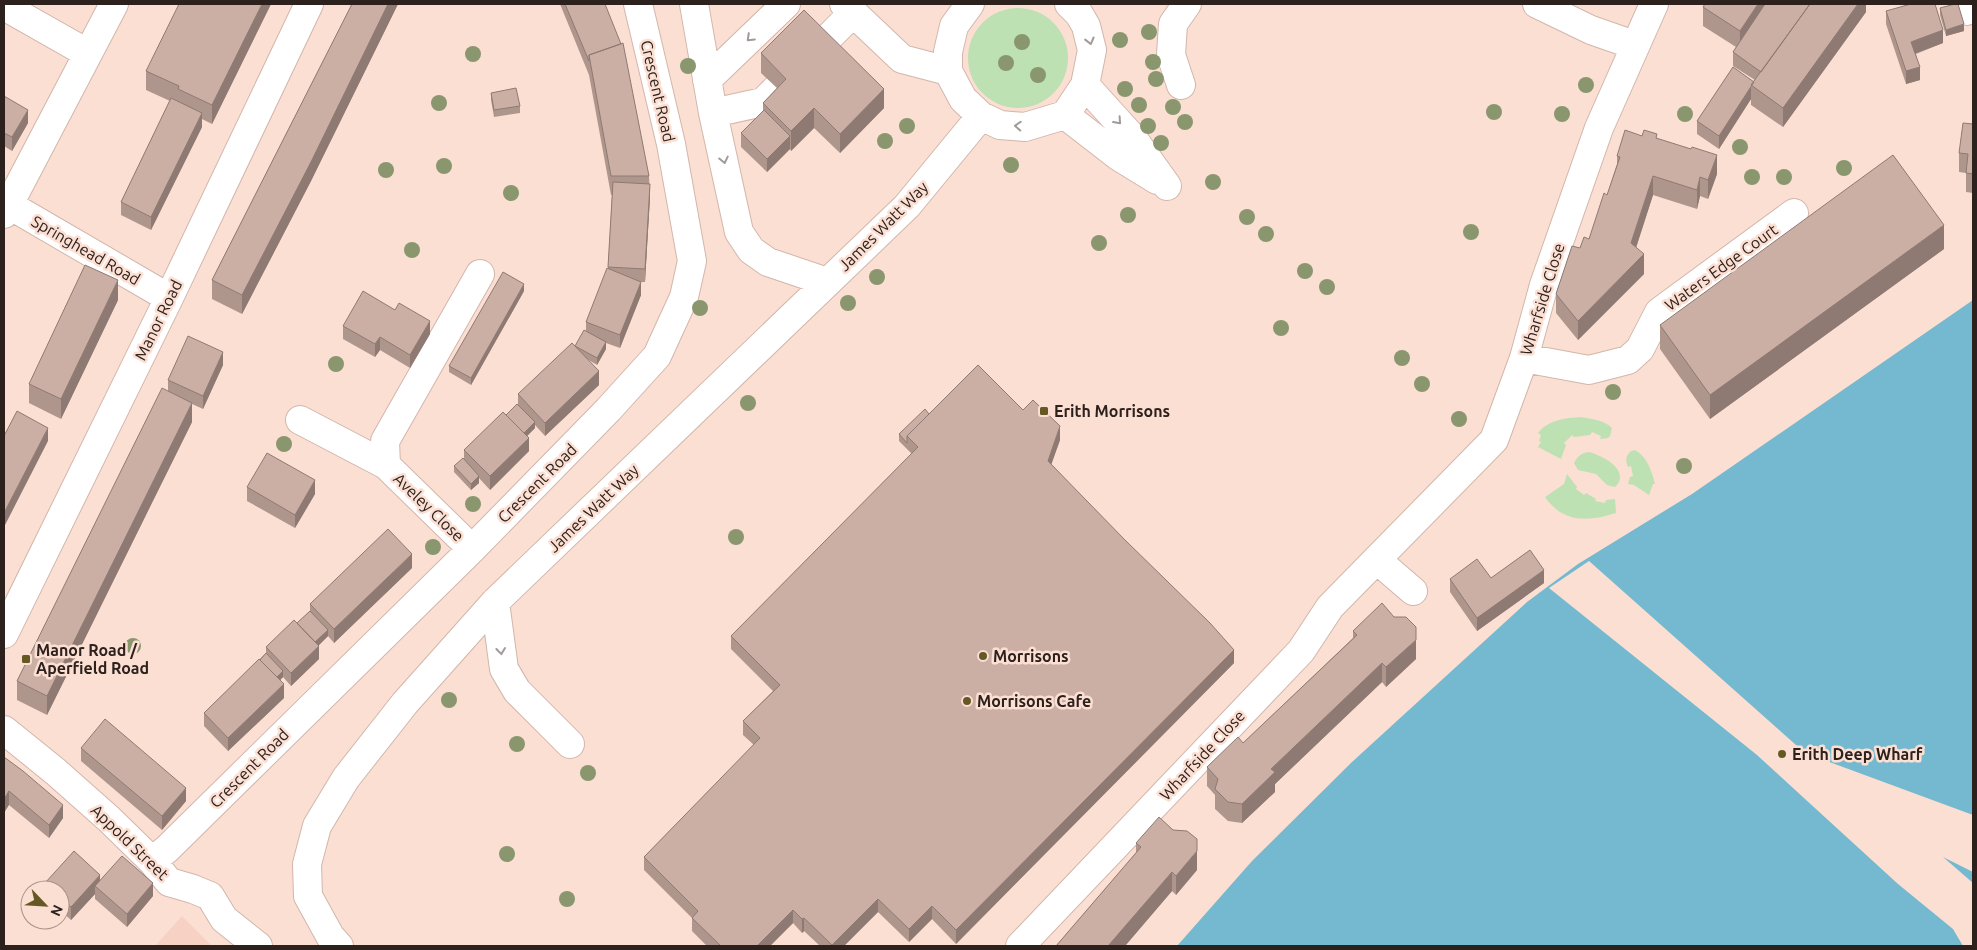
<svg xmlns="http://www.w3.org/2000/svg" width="1977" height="950" viewBox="0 0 1977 950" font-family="Ubuntu,sans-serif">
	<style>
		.built { fill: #f7d2c4 }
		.green { fill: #bde1b3 }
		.water { fill: #74b9cf }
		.pier { fill: #fcdfd3 }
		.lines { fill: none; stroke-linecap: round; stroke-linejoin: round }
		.minor-casing { stroke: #d2b6ab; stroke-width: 30 }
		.minor { stroke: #fff; stroke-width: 28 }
		.tree { fill: #89966e }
		.wall { fill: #af968d }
		.shaded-wall { fill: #8e7a73 }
		.building { fill: #cbafa4; stroke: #8e7a73 }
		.oneway { stroke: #a09b99 }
		.poi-dot { fill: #655825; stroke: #fcdfd3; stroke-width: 2 }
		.labels { text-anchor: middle; stroke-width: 5; stroke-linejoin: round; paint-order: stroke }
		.street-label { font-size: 16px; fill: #2c211d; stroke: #fcdfd3 }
		.poi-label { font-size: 16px; font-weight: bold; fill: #2c211d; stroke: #fcdfd3; text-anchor: start }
	</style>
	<rect width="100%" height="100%" fill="#fcdfd3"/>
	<path class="built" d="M 182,916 L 212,946 L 155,946 Z"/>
	<path class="green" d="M968 58a50 50 0 1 1 100 0a50 50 0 1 1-100 0Z
		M 1581,417 C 1592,419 1604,420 1612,428 L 1610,436 L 1608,438 L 1600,439 L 1601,436 L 1592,432 L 1590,435 L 1574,437 L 1572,435 L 1564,443 L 1566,445 L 1561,459 L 1538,447 L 1541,442 L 1539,441 L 1541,435 L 1538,433 C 1548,420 1565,418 1581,417 Z
		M 1635,450 C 1647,456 1652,472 1655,484 L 1653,484 L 1649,495 L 1634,485 L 1628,484 L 1630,477 L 1633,476 L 1631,466 L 1628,467 C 1625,460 1626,455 1631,451 Z
		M 1589,452 C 1602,455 1632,471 1615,487 L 1607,485 L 1596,474 L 1578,470 L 1574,463 C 1578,456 1581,453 1589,452 Z
		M 1567,474 L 1577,487 L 1576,489 L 1584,495 L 1586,493 L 1596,499 L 1595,501 L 1605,503 L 1606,500 L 1615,499 L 1616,513 C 1588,522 1563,523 1545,497 L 1564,484 Z"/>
	<path class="water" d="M 1973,300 L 1973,946 L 1177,946 L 1252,861 L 1352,762 L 1527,602 L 1578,564 L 1692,494 Z"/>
	<path class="pier" d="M 1589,561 L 1805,753 L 1973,815 L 1973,872 L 1943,857 L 1973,883 L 1973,946 L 1963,946 L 1953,929 L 1898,884 L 1757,755 L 1549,588 Z"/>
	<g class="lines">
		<g class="minor-casing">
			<path id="minor" d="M 694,4 L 713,113 L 739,232 L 751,250 L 768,262 L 827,282
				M 844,4 L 902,59 L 948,71
				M 970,4 L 954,26 L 948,52 L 948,71 L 963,99 L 981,116 L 1000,125 L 1025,127 L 1065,115 L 1085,85 L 1092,50 L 1086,26 L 1079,14 L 1069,4
				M 1537,4 L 1591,30 L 1634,45
				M 1966,4 L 1967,11
				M 4,6 L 87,53
				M 821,45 L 853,13
				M 707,80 L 786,4
				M 1085,85 L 1132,137 L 1167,186
				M 1181,85 L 1171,55 L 1173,24 L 1187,4
				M 713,113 L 763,102 L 777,88
				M 1065,115 L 1118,156 L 1157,180
				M 4,202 L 169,298
				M 4,214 L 114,4
				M 1524,358 L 1589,370 L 1628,360 L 1640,349 L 1659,312 L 1794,213
				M 300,420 L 386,465 L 472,549
				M 386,465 L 385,441 L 480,274
				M 1377,560 L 1413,591
				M 495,602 L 504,669 L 517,691 L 570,744
				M 4,634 L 169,298 L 309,4
				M 4,730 L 56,772 L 109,819 L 152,861 L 169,882 L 193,889 L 210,896 L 224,919 L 258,946
				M 152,861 L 167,849 L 472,549 L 608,410 L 657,356 L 684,297 L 692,261 L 671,144 L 638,4
				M 339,946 L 330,936 L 308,896 L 307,864 L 317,826 L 346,778 L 405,703 L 495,602 L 907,206 L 981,116
				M 1020,946 L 1301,651 L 1330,607 L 1494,440 L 1524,358 L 1544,285 L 1599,128 L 1654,4"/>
		</g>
		<use href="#minor" class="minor"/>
	</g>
	<g class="tree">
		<circle cx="1149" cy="32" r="8"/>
		<circle cx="1120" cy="40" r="8"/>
		<circle cx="1022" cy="42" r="8"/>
		<circle cx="473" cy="54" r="8"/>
		<circle cx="1153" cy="62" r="8"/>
		<circle cx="1006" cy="63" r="8"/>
		<circle cx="688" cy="66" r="8"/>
		<circle cx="1038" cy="75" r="8"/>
		<circle cx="1156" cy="79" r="8"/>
		<circle cx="1586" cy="85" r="8"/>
		<circle cx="1125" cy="89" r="8"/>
		<circle cx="439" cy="103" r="8"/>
		<circle cx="1139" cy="105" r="8"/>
		<circle cx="1173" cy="107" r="8"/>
		<circle cx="1494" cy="112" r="8"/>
		<circle cx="1562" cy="114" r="8"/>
		<circle cx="1685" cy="114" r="8"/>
		<circle cx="1185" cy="122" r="8"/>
		<circle cx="907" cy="126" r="8"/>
		<circle cx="1148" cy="126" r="8"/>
		<circle cx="885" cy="141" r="8"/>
		<circle cx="1161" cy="143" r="8"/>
		<circle cx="1740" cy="147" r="8"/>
		<circle cx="1011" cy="165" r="8"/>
		<circle cx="444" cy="166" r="8"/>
		<circle cx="1844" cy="168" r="8"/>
		<circle cx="386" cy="170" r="8"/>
		<circle cx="1752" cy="177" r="8"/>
		<circle cx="1784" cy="177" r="8"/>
		<circle cx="1213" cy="182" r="8"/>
		<circle cx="511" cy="193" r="8"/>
		<circle cx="1128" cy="215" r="8"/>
		<circle cx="1247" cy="217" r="8"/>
		<circle cx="1471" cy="232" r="8"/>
		<circle cx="1266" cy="234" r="8"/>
		<circle cx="1099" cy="243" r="8"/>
		<circle cx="412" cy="250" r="8"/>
		<circle cx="1305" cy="271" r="8"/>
		<circle cx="877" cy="277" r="8"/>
		<circle cx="1327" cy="287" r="8"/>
		<circle cx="848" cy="303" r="8"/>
		<circle cx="700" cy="308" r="8"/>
		<circle cx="1281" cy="328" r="8"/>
		<circle cx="1402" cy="358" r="8"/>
		<circle cx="336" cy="364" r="8"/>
		<circle cx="1422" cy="384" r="8"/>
		<circle cx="1613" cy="392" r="8"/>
		<circle cx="748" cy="403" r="8"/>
		<circle cx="1459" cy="419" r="8"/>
		<circle cx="284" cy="444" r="8"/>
		<circle cx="1684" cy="466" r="8"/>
		<circle cx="473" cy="504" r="8"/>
		<circle cx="736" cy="537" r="8"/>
		<circle cx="433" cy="547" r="8"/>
		<circle cx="133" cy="646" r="8"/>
		<circle cx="449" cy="700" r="8"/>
		<circle cx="517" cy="744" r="8"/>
		<circle cx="588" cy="773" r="8"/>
		<circle cx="507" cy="854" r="8"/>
		<circle cx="567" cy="899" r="8"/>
	</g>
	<path class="wall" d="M 271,4 L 212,124 L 202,119 L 202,127 L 151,230 L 121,215 L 121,202 L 170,101 L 146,90 L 146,71 Z
		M 352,4 L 398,4 L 311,181 L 242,314 L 212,299 L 212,280 Z
		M 560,4 L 605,4 L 649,176 L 650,197 L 645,282 L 641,282 L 641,295 L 620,348 L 606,343 L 606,349 L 597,365 L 587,359 L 599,385 L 545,436 L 535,425 L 535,428 L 527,436 L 529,451 L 490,490 L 479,478 L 479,483 L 471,490 L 454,472 L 454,466 L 464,460 L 464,450 L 506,415 L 518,404 L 518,394 L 575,347 L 586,331 L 586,322 L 608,269 L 612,195 L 611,195 L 589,75 Z
		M 1866,4 L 1866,12 L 1783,127 L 1751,105 L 1751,99 L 1719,149 L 1697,134 L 1697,121 L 1755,80 L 1733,66 L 1733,52 L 1736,47 L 1703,26 L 1703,7 Z
		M 1940,8 L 1964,31 L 1946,36 L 1940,15 Z
		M 1886,11 L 1943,43 L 1916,54 L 1920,80 L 1906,84 L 1886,24 Z
		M 761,53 L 884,108 L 840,153 L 814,128 L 791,151 L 790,149 L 767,172 L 741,147 L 741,133 L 763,111 L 763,103 L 777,88 L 761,73 Z
		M 491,93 L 520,106 L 520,113 L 494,117 L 491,100 Z
		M 4,96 L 28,123 L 12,151 L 4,146 Z
		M 1973,124 L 1973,193 L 1966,192 L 1966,173 L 1959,172 L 1959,153 Z
		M 1642,136 L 1657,138 L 1717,174 L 1708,199 L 1700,196 L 1697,209 L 1653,195 L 1636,248 L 1644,274 L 1578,340 L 1556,313 L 1556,294 L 1580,248 L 1589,239 L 1607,195 L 1617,164 L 1617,156 Z
		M 1944,249 L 1710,419 L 1660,349 L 1660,325 Z
		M 524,291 L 471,385 L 449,372 L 449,366 Z
		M 118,300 L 61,419 L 29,403 L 29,384 Z
		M 343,326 L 430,334 L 410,368 L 380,350 L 375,357 L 343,339 Z
		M 223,365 L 203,409 L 192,404 L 192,422 L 47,715 L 17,700 L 17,681 L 168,391 L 168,380 Z
		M 1023,410 L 1060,440 L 1051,464 L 1234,663 L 956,944 L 932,919 L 909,942 L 878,912 L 844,946 L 820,946 L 804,931 L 802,933 L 793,923 L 770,946 L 707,946 L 692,931 L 692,918 L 644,870 L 644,857 L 754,745 L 743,735 L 743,721 L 773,691 L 731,649 L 731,636 L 912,454 L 899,441 L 899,434 L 929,414 Z
		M 247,487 L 315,494 L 295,528 L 247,501 Z
		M 412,568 L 334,643 L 328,636 L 319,645 L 319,659 L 291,686 L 283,677 L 280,680 L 284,698 L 228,751 L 204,726 L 204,713 L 266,653 L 266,647 L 297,623 L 310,611 L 310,604 Z
		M 1491,578 L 1544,583 L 1477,631 L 1450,592 L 1450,579 Z
		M 1353,631 L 1416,659 L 1386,687 L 1382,682 L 1275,784 L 1275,792 L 1242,823 L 1228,821 L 1215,809 L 1215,795 L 1207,786 L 1207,767 L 1243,743 L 1353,638 Z
		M 81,748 L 186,801 L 162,830 L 81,761 Z
		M 4,757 L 63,818 L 49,838 L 9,805 Z
		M 1136,843 L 1197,870 L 1176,895 L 1172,891 L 1125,946 L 1056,946 L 1136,853 Z
		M 100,880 L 153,896 L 127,927 L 95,899 L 95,894 L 71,920 L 60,910 L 60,890 L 45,890 L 45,883 Z"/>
	<path class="shaded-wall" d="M 262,4 L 271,4 L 212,124 L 212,105 Z
		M 388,4 L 398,4 L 311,181 L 242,314 L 242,295 Z
		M 1758,4 L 1770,4 L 1740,50 L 1740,31 Z
		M 1858,4 L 1866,4 L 1866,12 L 1783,127 L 1783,108 Z
		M 1964,24 L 1964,31 L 1946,36 L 1946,30 Z
		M 1943,30 L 1943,43 L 1911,55 L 1911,42 Z
		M 1920,67 L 1920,80 L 1906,84 L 1906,71 Z
		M 1751,86 L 1751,99 L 1719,149 L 1719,136 Z
		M 884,89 L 884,108 L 840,153 L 840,134 Z
		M 814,108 L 814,128 L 791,151 L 791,131 Z
		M 28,110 L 28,123 L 12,151 L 12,137 Z
		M 202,113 L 202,127 L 151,230 L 151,217 Z
		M 790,136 L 790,149 L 767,172 L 767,159 Z
		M 1717,155 L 1717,174 L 1708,199 L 1708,180 Z
		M 1653,176 L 1653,195 L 1631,263 L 1631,243 Z
		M 1700,177 L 1700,196 L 1697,209 L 1697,190 Z
		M 650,184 L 650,197 L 645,282 L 645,269 Z
		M 1944,225 L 1944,249 L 1710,419 L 1710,395 Z
		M 1644,254 L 1644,274 L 1578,340 L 1578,321 Z
		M 118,280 L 118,300 L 61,419 L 61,399 Z
		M 641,282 L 641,295 L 620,348 L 620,335 Z
		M 524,284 L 524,291 L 471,385 L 471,378 Z
		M 430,321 L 430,334 L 410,368 L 410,355 Z
		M 380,337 L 380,350 L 375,357 L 375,344 Z
		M 606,342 L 606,349 L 597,365 L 597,358 Z
		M 223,352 L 223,365 L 203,409 L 203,396 Z
		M 599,371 L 599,385 L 545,436 L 545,423 Z
		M 192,403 L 192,422 L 47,715 L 47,696 Z
		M 535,422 L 535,428 L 521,442 L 521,435 Z
		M 1060,426 L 1060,440 L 1048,474 L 1048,461 Z
		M 48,428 L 48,441 L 4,527 L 4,513 Z
		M 529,438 L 529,451 L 490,490 L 490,476 Z
		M 479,476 L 479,483 L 471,490 L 471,484 Z
		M 315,480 L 315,494 L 295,528 L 295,515 Z
		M 412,554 L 412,568 L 334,643 L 334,629 Z
		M 1544,570 L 1544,583 L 1477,631 L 1477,618 Z
		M 328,630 L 328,636 L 312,652 L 312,645 Z
		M 1416,640 L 1416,659 L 1386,687 L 1386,667 Z
		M 319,646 L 319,659 L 291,686 L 291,673 Z
		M 1234,650 L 1234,663 L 956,944 L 956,930 Z
		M 1382,663 L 1382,682 L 1275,784 L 1275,792 L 1242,823 L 1242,804 L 1271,769 Z
		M 283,671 L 283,677 L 274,687 L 274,680 Z
		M 284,684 L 284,698 L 228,751 L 228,738 Z
		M 186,788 L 186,801 L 162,830 L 162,816 Z
		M 9,791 L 9,805 L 4,813 L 4,799 Z
		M 63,805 L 63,818 L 49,838 L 49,825 Z
		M 1197,851 L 1197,870 L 1176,895 L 1176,876 Z
		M 1172,872 L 1172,891 L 1125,946 L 1108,946 Z
		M 100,875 L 100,889 L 95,886 L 95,894 L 71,920 L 71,907 Z
		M 153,883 L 153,896 L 127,927 L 127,914 Z
		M 878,899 L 878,912 L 844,946 L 832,946 L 832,945 Z
		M 932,906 L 932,919 L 909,942 L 909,929 Z
		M 793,910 L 793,923 L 770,946 L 757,946 Z
		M 804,918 L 804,931 L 802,933 L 802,919 Z"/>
	<path class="building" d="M 179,4 L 262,4 L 212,105 L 178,89 L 179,86 L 146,71 Z
		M 352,4 L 388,4 L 311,162 L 242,295 L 212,280 Z
		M 565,4 L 605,4 L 621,44 L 589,55 L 589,61 Z
		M 1705,4 L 1758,4 L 1740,31 L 1703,7 Z
		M 1765,4 L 1810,4 L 1761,72 L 1733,52 Z
		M 1810,4 L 1858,4 L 1783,108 L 1751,85 Z
		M 1911,4 L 1935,4 L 1943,30 L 1911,42 L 1920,67 L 1906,71 L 1886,11 Z
		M 1955,4 L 1958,4 L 1964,24 L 1946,30 L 1940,8 Z
		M 804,10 L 884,89 L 840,134 L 814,108 L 791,131 L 763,103 L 786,79 L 761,53 Z
		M 623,43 L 649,176 L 611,176 L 589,55 Z
		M 1733,67 L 1754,82 L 1719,136 L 1697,121 Z
		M 516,88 L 520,106 L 494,110 L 491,93 Z
		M 4,96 L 28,110 L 12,137 L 4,133 Z
		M 171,98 L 202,113 L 151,217 L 121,202 Z
		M 764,110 L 790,136 L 767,159 L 741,133 Z
		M 1963,123 L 1973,124 L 1973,174 L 1966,173 L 1968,154 L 1959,153 Z
		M 1625,130 L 1642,136 L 1644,130 L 1657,134 L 1656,138 L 1691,149 L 1692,147 L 1717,155 L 1708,180 L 1700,177 L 1697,190 L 1653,176 L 1631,243 L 1644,254 L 1578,321 L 1556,294 L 1572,246 L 1580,248 L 1584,237 L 1589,239 L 1604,193 L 1607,195 L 1620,157 L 1617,156 Z
		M 1893,155 L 1944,225 L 1710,395 L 1660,325 Z
		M 613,182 L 650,184 L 645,269 L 608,267 Z
		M 85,265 L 118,280 L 61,399 L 29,384 Z
		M 607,268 L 641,282 L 620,335 L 586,322 Z
		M 503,272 L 524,284 L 471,378 L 449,366 Z
		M 363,291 L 395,310 L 399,303 L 430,321 L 410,355 L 380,337 L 375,344 L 343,326 Z
		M 584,330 L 606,342 L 597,358 L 575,346 Z
		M 188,336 L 223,352 L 203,396 L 168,380 Z
		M 572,343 L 599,371 L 545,423 L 518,394 Z
		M 978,365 L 1023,410 L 1033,400 L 1060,426 L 1048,461 L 1125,540 L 1210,623 L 1234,650 L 956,930 L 932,906 L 909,929 L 878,899 L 832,945 L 804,918 L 802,919 L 793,910 L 757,946 L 721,946 L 692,918 L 698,911 L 644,857 L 760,738 L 743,721 L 780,685 L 731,636 L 918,447 L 907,436 Z
		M 162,388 L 192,403 L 47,696 L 17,681 Z
		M 517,404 L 535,422 L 524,433 L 506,415 Z
		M 925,409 L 929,414 L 907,436 L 907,443 L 899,434 Z
		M 17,411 L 48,428 L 4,513 L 4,436 Z
		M 503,412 L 529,438 L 490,476 L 464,450 Z
		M 267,453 L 315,480 L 295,515 L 247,487 Z
		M 463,458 L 479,476 L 471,484 L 454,466 Z
		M 388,529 L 412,554 L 334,629 L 310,604 Z
		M 1530,550 L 1544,570 L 1477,618 L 1450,579 L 1477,559 L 1491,578 Z
		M 1382,603 L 1394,617 L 1406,617 L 1416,627 L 1416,640 L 1386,667 L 1382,663 L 1271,769 L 1275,772 L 1242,804 L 1228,802 L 1215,789 L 1218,779 L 1207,767 L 1238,737 L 1243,743 L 1357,635 L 1353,631 Z
		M 310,611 L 328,630 L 315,642 L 297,623 Z
		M 294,620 L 319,646 L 291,673 L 266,647 Z
		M 266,653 L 283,671 L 277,677 L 260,660 Z
		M 259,659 L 284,684 L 228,738 L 204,713 Z
		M 105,719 L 186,788 L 162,816 L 81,748 Z
		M 4,757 L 23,771 L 63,805 L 49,825 L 9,791 L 4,799 Z
		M 1159,817 L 1173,830 L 1187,831 L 1197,839 L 1197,851 L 1176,876 L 1172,872 L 1108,946 L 1056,946 L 1141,847 L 1136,843 Z
		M 74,851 L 100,875 L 71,907 L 60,897 L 60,890 L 53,890 L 45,883 Z
		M 122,856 L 153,883 L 127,914 L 95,886 Z"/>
	<defs><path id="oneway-chevron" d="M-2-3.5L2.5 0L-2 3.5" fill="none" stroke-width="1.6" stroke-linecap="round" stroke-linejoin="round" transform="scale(1.25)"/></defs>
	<g class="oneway">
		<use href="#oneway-chevron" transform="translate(750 38) rotate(136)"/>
		<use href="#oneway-chevron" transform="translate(1090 41) rotate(76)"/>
		<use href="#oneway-chevron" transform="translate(1118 121) rotate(48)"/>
		<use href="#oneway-chevron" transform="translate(1018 126) rotate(-177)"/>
		<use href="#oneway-chevron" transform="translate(724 160) rotate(78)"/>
		<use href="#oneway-chevron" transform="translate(501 651) rotate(83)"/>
	</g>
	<g class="poi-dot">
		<rect x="1039" y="406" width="10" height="10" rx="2.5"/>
		<circle cx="983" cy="656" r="5"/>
		<rect x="21" y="654" width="10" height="10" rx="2.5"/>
		<circle cx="967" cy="701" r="5"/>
		<circle cx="1782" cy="754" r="5"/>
	</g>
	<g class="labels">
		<g class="street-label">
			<text transform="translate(658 91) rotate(77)" y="6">Crescent Road</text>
			<text transform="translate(883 226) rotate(-45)" y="6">James Watt Way</text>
			<text transform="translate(86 250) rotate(30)" y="6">Springhead Road</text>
			<text transform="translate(1721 267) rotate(-36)" y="6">Waters Edge Court</text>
			<text transform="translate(1542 299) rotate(-73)" y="6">Wharfside Close</text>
			<text transform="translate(158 320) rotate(-64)" y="6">Manor Road</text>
			<text transform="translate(537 483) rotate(-45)" y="6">Crescent Road</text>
			<text transform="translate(429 507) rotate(44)" y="6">Aveley Close</text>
			<text transform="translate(593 508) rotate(-44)" y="6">James Watt Way</text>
			<text transform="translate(1202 755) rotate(-47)" y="6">Wharfside Close</text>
			<text transform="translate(249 768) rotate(-45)" y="6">Crescent Road</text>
			<text transform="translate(130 842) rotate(44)" y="6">Appold Street</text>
		</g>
		<g class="poi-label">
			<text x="1054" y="417">Erith Morrisons</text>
			<text x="36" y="656">Manor Road /<tspan x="36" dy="18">Aperfield Road</tspan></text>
			<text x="993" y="662">Morrisons</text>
			<text x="977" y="707">Morrisons Cafe</text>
			<text x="1792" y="760">Erith Deep Wharf</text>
		</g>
	</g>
	<rect width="1977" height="950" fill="none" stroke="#2c211d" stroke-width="10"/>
	<g transform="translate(45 905) rotate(115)"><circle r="24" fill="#fcdfd3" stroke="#a9938a"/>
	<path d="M0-4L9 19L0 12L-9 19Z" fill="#655825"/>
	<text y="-8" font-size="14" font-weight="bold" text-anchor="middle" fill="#2c211d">N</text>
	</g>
</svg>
